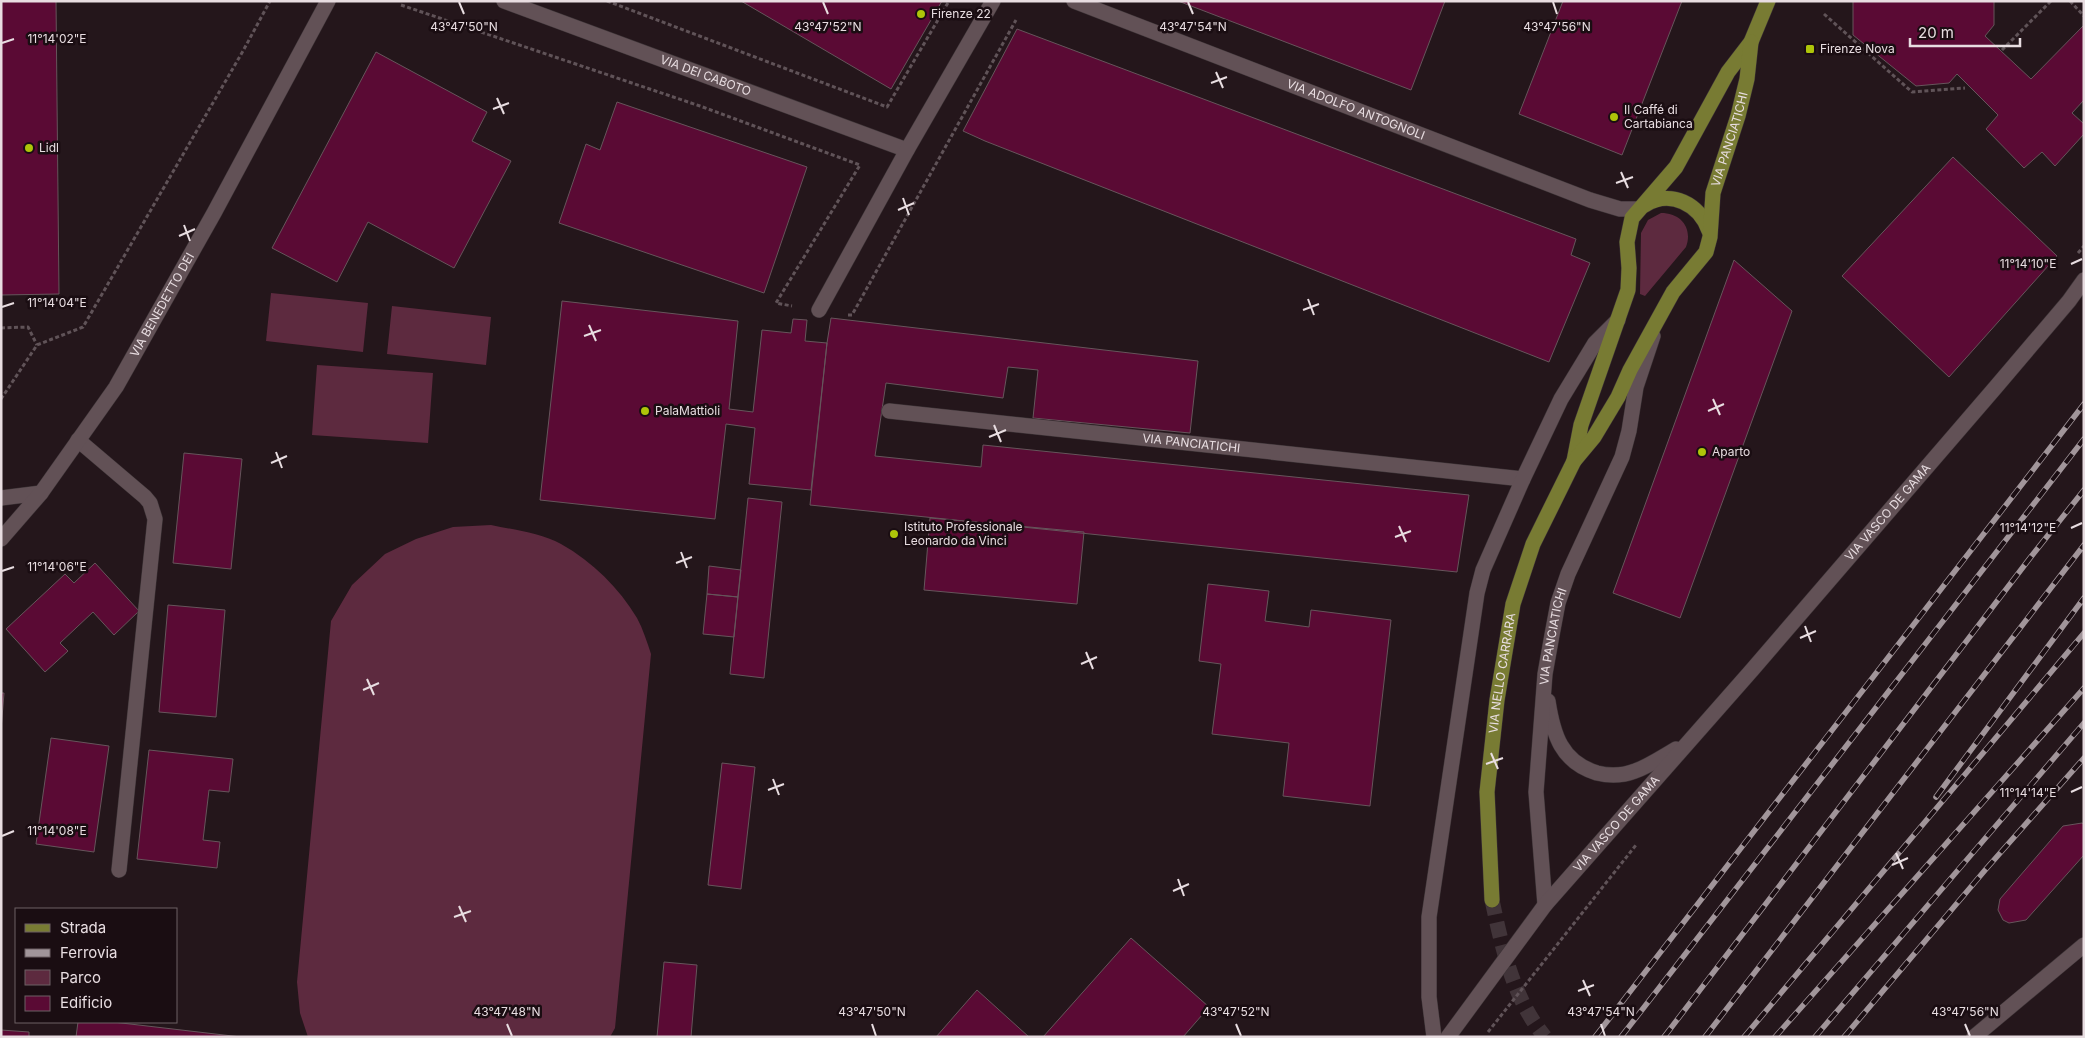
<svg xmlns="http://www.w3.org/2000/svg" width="2085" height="1038" viewBox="0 0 2085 1038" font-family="Inter,sans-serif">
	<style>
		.green { fill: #5d2a3f }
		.building { fill: #5a0a34; stroke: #66555b }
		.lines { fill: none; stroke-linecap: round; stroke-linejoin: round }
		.major-tunnel { stroke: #413439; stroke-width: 15; stroke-dasharray: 15 8; stroke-linecap: butt }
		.minor-casing { stroke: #3c3336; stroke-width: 16 }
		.major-casing { stroke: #3c3336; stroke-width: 16 }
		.path { stroke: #605358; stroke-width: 3; stroke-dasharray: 4 2.5; stroke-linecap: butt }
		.minor { stroke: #625156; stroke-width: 15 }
		.major { stroke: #787b33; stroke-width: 15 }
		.rail-casing { stroke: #a1959a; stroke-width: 5.5 }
		.rail { stroke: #1a0d12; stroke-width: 4; stroke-dasharray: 11; stroke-linecap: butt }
		.ticks { fill: none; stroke: #e8dde1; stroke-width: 2 }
		.poi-dot { fill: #aec509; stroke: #1a0d12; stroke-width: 2 }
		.labels { text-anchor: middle; stroke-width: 5; stroke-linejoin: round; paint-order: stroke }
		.poi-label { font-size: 12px; fill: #e8dde1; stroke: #1a0d12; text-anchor: start }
		.street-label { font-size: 12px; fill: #e8dde1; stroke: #1a0d12 }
		.ticks-label { font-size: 12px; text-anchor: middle; fill: #e8dde1; stroke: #1a0d12; stroke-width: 5; stroke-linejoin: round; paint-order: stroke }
	</style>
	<rect width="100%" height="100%" fill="#24161b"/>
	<path class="green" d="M 1661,213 C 1681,213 1693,228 1686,247 L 1645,296 L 1640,294 L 1641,233 L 1648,220 Z
		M 271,293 L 368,303 L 363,352 L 266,341 Z
		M 392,306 L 491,317 L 486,365 L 387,354 Z
		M 317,365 L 433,373 L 428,443 L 312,435 Z
		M 491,525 C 514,530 541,533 561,544 C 593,562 619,588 637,618 C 643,629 647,642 651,654 L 615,1028 L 610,1037 L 308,1037 L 300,1013 L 297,982 L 331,621 L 352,585 L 385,554 L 416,539 L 453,527 Z"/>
	<path class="building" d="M 1,1 L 56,1 L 59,294 L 1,295 Z
		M 741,1 L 942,1 L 891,89 Z
		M 1178,1 L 1445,1 L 1411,90 Z
		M 1563,1 L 1682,1 L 1622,155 L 1519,114 Z
		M 1853,1 L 1994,1 L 1994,25 L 1985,36 L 2031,79 L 2084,25 L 2084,100 L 2072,113 L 2084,124 L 2084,134 L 2055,166 L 2042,152 L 2024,168 L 1986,129 L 1998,115 L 1957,74 L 1949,83 L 1916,86 L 1853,35 Z
		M 1017,29 L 1576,239 L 1571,255 L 1590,263 L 1549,362 L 985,141 L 963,131 Z
		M 376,52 L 487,112 L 472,141 L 511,161 L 454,268 L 368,222 L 337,282 L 272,248 Z
		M 617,102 L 807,167 L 764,293 L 559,223 L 586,144 L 600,150 Z
		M 1953,157 L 2057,256 L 1949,377 L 1842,276 Z
		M 1734,260 L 1792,311 L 1680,618 L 1613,593 Z
		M 562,301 L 738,321 L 729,409 L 753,412 L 762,330 L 791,333 L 793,319 L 807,320 L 805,341 L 827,343 L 811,490 L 749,484 L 755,428 L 726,424 L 715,519 L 540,500 Z
		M 831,318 L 1198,361 L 1190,433 L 1033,418 L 1038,370 L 1008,367 L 1003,398 L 886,383 L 875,456 L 981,467 L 983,445 L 1469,495 L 1457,572 L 810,505 L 827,343 Z
		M 184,453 L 242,459 L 231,569 L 173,563 Z
		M 748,498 L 782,502 L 764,678 L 730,674 Z
		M 930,518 L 1084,532 L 1077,604 L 924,590 Z
		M 95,563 L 139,611 L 114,635 L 93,612 L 60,643 L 68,651 L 45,672 L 6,629 L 65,574 L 74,583 Z
		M 709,566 L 741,570 L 738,597 L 707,594 Z
		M 1208,584 L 1269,591 L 1265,621 L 1309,627 L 1311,610 L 1391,620 L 1370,806 L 1283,796 L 1289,743 L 1212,734 L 1221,664 L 1199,661 Z
		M 707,594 L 738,597 L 734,637 L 703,634 Z
		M 168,605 L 225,610 L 216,717 L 159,712 Z
		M 1,693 L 4,693 L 1,730 Z
		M 51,738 L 109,746 L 94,852 L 36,844 Z
		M 149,750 L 233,759 L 229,792 L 209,790 L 203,840 L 220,842 L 217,868 L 137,859 Z
		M 722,763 L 755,767 L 741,889 L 708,885 Z
		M 2082,823 L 2084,824 L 2084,855 L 2026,920 L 2009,923 L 2003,920 L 1998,910 L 2000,899 L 2063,826 Z
		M 1131,938 L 1209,1007 L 1183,1037 L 1043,1037 Z
		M 664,962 L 697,965 L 691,1037 L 657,1037 Z
		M 977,990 L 1029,1037 L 936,1037 Z
		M 78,1022 L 113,1022 L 241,1037 L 76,1037 Z
		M 1,1030 L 29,1032 L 29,1037 L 1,1037 Z"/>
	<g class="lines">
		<path class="major-tunnel" d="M 1492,900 C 1502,947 1513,999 1545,1037"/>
		<g class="minor-casing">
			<g id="minor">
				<path id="s1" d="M 504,1 L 907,150"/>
				<path id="s2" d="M 1074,1 L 1590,200 L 1620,209 L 1639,209"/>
				<path d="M 819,310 L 907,150 L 993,1"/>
				<path id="s3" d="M 889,411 L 1523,479"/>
				<path d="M 78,440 L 145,497 L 150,503 L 155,519 L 119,870"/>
				<path d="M 1,498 L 41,493"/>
				<path id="s4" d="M 1,539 L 41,493 L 116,387 L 214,213 L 328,1"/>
				<path d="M 1548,701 C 1553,734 1561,762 1597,773 C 1609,776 1622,776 1635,771 C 1649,766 1662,757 1676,749"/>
				<path id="s5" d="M 1545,905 L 1536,792 L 1545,674 L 1552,635 L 1558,603 L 1568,574 L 1622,457 L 1629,431 L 1636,387 L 1653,336"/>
				<path d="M 1434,1037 L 1429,997 L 1429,917 L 1477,593 L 1483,570 L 1523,479 L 1561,399 L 1595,343 L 1618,320"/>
				<path id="s6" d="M 1448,1037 L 1545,905 L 1752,670 L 1995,388 L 2069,301 L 2084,280"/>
				<path d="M 1974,1037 L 2084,945"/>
			</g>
		</g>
		<g class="major-casing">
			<g id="major">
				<path d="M 1645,205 C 1670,189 1700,204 1709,231"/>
				<path d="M 1574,461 L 1581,425 L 1628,290 L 1629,268 L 1627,242 L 1632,218 L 1676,167 L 1728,72 L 1751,42 L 1768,1"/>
				<path id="s7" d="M 1492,900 L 1487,792 L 1497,700 L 1513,604 L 1533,544 L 1574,461 L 1594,437 L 1618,397 L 1630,370 L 1673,292 L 1706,252 L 1710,237 L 1713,193 L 1738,116 L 1747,79 L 1751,42"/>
			</g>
		</g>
		<path class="path" d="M 607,1 L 887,107 L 949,1
			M 2070,1 L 2084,16
			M 401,5 L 700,106 L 860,165 L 776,303 L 792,306
			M 1824,14 L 1912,92 L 1965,88
			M 2002,50 L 2051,1
			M 2078,253 L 2084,246
			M 848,315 L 852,315 L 1016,20
			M 1,328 L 28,327 L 37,345
			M 1,399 L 37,345 L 83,327 L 243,51 L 270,1
			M 1488,1032 L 1636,845"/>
		<use href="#minor" class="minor"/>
		<use href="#major" class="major"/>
		<g class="rail-casing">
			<path id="rail" d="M 1936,797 L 2084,598
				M 1595,1037 L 2084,404
				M 1621,1037 L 2084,439
				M 1664,1037 L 2030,558 L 2084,490
				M 1705,1037 L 2084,545
				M 1744,1037 L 2084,633
				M 1775,1037 L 2084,688
				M 1815,1037 L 2084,723
				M 1844,1037 L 1986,869 L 2084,758"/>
		</g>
		<use href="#rail" class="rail"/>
	</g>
	<path class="ticks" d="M 459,2 L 464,14M 823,2 L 828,14M 1188,2 L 1193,14M 1553,2 L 1557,14M 2,43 L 14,39M 1216,72 L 1223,88M 1211,83 L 1227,77M 497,98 L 504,114M 493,109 L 509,103M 1621,172 L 1628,188M 1616,183 L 1633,177M 903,198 L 909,215M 898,210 L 914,203M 184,225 L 190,241M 179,236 L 195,229M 2071,264 L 2082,259M 1308,299 L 1314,315M 2,307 L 14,303M 1303,310 L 1319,304M 589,325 L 596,341M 584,336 L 601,330M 1713,399 L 1720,415M 1708,411 L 1724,404M 994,425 L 1001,442M 989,437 L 1006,430M 276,452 L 282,468M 271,463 L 287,456M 1399,526 L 1406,542M 2071,528 L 2082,523M 1395,537 L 1411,531M 681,552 L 687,568M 676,563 L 692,557M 2,571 L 14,567M 1805,626 L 1811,642M 1800,638 L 1816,631M 1086,652 L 1093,669M 1081,664 L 1097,657M 367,679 L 374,695M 363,690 L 379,683M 1491,753 L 1498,769M 1486,764 L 1503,758M 773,779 L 779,795M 768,790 L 784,784M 2071,792 L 2082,787M 2,836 L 14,831M 1896,853 L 1903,869M 1892,865 L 1908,858M 1178,879 L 1184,896M 1173,891 L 1189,884M 459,906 L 466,922M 454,917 L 471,911M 1583,980 L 1590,996M 1578,991 L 1594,985M 507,1024 L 512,1036M 872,1024 L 876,1036M 1236,1024 L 1241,1036M 1601,1024 L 1605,1036M 1965,1024 L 1970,1036"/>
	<g class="poi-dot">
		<circle cx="921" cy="14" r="5"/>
		<rect x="1805" y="44" width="10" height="10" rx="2.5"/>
		<circle cx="1614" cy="117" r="5"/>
		<circle cx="29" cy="148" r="5"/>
		<circle cx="645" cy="411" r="5"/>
		<circle cx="1702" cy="452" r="5"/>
		<circle cx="894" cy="534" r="5"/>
	</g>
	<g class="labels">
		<g class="poi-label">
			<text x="931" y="18">Firenze 22</text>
			<text x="1820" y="53">Firenze Nova</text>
			<text x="1624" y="114">Il Caffé di<tspan x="1624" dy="14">Cartabianca</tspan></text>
			<text x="39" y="152">Lidl</text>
			<text x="655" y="415">PalaMattioli</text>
			<text x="1712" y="456">Aparto</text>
			<text x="904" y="531">Istituto Professionale<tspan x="904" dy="14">Leonardo da Vinci</tspan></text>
		</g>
		<g class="street-label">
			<text dy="4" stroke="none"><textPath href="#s1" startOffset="215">VIA DEI CABOTO</textPath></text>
			<text dy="4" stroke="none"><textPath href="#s2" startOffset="302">VIA ADOLFO ANTOGNOLI</textPath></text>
			<text dy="4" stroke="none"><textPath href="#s7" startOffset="818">VIA PANCIATICHI</textPath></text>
			<text dy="4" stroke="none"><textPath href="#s4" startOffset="285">VIA BENEDETTO DEI</textPath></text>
			<text dy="4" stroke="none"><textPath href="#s3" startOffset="304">VIA PANCIATICHI</textPath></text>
			<text dy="4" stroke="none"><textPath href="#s6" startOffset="685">VIA VASCO DE GAMA</textPath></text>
			<text dy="4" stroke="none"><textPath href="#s5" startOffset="270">VIA PANCIATICHI</textPath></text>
			<text dy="4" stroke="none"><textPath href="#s7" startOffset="228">VIA NELLO CARRARA</textPath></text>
			<text dy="4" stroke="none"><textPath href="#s6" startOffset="272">VIA VASCO DE GAMA</textPath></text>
		</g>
	</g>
	<g class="ticks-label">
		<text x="464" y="31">43°47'50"N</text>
		<text x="828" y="31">43°47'52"N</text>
		<text x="1193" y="31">43°47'54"N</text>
		<text x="1557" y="31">43°47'56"N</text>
		<text x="57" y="43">11°14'02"E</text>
		<text x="2028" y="268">11°14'10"E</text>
		<text x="57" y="307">11°14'04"E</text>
		<text x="2028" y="532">11°14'12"E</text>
		<text x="57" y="571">11°14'06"E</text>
		<text x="2028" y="797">11°14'14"E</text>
		<text x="57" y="835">11°14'08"E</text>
		<text x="507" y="1016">43°47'48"N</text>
		<text x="872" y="1016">43°47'50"N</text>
		<text x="1236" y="1016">43°47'52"N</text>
		<text x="1601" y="1016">43°47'54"N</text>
		<text x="1965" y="1016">43°47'56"N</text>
	</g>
	<rect width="2085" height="1038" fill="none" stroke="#e8dde1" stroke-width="5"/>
	<rect x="15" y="908" width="162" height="115" fill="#1a0d12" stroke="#6c6065"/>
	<rect x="25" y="924" width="25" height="8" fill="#787b33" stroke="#6c6065"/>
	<text x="60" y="933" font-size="15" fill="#e8dde1">Strada</text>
	<rect x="25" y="949" width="25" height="8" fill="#a1959a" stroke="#6c6065"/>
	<text x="60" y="958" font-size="15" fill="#e8dde1">Ferrovia</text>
	<rect x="25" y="970" width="25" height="15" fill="#5d2a3f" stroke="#6c6065"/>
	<text x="60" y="983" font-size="15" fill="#e8dde1">Parco</text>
	<rect x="25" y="996" width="25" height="15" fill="#5a0a34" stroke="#6c6065"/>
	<text x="60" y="1008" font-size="15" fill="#e8dde1">Edificio</text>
	<path d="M1910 38v8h110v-8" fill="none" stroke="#e8dde1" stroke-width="2.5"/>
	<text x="1918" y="38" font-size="15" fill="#e8dde1" stroke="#1a0d12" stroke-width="4" paint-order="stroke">20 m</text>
</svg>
